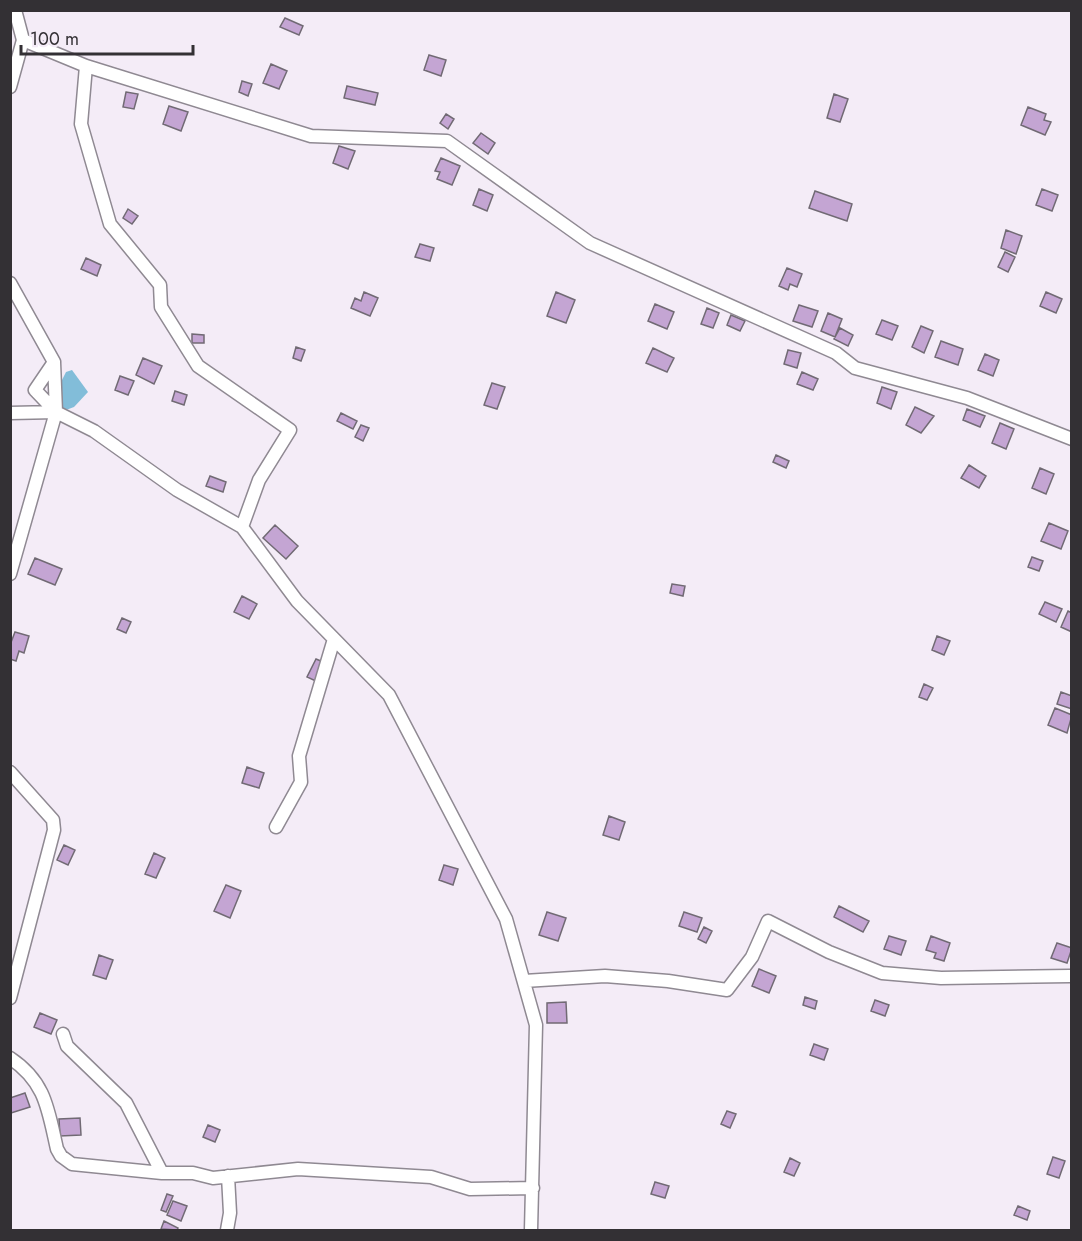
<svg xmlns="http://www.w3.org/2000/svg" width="1082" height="1241" viewBox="0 0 1082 1241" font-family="Jost,sans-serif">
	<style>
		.water { fill: #82bdd9 }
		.building { fill: #c4a5d3; stroke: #716a74; stroke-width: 1.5 }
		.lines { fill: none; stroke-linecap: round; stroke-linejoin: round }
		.street-casing { stroke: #8f8992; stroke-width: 15 }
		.street { stroke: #fff; stroke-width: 12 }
	</style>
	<rect width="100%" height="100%" fill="#f4ecf7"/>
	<path class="water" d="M 72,370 L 88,392 L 74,407 L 66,410 L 61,408 L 57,390 L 66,372 Z"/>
	<path class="building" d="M 285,18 L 303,26 L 299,35 L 280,27 Z
		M 429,55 L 446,60 L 441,76 L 424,70 Z
		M 271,64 L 287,71 L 279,89 L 263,83 Z
		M 242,81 L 252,84 L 248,96 L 239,92 Z
		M 347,86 L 378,93 L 375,105 L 344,98 Z
		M 126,92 L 138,94 L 134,109 L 123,107 Z
		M 834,94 L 848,99 L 840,122 L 827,118 Z
		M 169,106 L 188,112 L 181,131 L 163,124 Z
		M 1028,107 L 1046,114 L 1044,120 L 1051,122 L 1045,135 L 1021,125 Z
		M 446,114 L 454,119 L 448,129 L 440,123 Z
		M 481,133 L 495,143 L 488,154 L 473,143 Z
		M 339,146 L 355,151 L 348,169 L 333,163 Z
		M 441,158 L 460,166 L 452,185 L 437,179 L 440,172 L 435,171 Z
		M 479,189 L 493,195 L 487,211 L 473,205 Z
		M 1042,189 L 1058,195 L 1052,211 L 1036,205 Z
		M 815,191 L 852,204 L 847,221 L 809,208 Z
		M 128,209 L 138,216 L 132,224 L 123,218 Z
		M 1006,230 L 1022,236 L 1016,254 L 1001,248 Z
		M 420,244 L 434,248 L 430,261 L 415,257 Z
		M 1005,252 L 1015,257 L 1008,272 L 998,267 Z
		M 86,258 L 101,265 L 97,276 L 81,269 Z
		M 787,268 L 802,274 L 797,287 L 790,284 L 788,290 L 779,286 Z
		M 364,292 L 378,298 L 370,316 L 351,308 L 355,298 L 361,301 Z
		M 556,292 L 575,300 L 566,323 L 547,316 Z
		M 1046,292 L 1062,299 L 1056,313 L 1040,306 Z
		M 655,304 L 674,312 L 667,329 L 648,321 Z
		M 799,305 L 818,311 L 812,327 L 793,321 Z
		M 707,308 L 719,313 L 713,328 L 701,324 Z
		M 828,313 L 842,319 L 835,337 L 821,331 Z
		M 731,315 L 745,321 L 740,331 L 727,325 Z
		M 882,320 L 898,326 L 892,340 L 876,334 Z
		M 921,326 L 933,331 L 924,353 L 912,347 Z
		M 840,328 L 853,335 L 848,346 L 834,339 Z
		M 192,334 L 204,335 L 204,343 L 192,343 Z
		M 941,341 L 963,349 L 958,365 L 935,357 Z
		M 296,347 L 305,350 L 301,361 L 293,358 Z
		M 653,348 L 674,358 L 667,372 L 646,363 Z
		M 788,350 L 801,353 L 797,368 L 784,364 Z
		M 985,354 L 999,360 L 993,376 L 978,370 Z
		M 143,358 L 162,366 L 154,384 L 136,375 Z
		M 802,372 L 818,379 L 813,390 L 797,384 Z
		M 120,376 L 134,381 L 128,395 L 115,390 Z
		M 492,383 L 505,387 L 497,409 L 484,405 Z
		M 882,387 L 897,392 L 891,409 L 877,403 Z
		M 175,391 L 187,395 L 184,405 L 172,401 Z
		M 915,407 L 934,416 L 921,433 L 906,425 Z
		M 967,409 L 985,416 L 980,427 L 963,420 Z
		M 341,413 L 357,421 L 353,429 L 337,421 Z
		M 1000,423 L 1014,429 L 1006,449 L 992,443 Z
		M 361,425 L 369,428 L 363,441 L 355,437 Z
		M 776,455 L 789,461 L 786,468 L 773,462 Z
		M 969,465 L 986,476 L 979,488 L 961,478 Z
		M 1040,468 L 1054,474 L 1046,494 L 1032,488 Z
		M 210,476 L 226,482 L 223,492 L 206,486 Z
		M 1049,523 L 1068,531 L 1061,549 L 1041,541 Z
		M 275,525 L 298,546 L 286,559 L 263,538 Z
		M 1032,557 L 1043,561 L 1039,571 L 1028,567 Z
		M 35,558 L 62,569 L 55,585 L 28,574 Z
		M 672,584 L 685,586 L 683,596 L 670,593 Z
		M 242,596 L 257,604 L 249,619 L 234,612 Z
		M 1045,602 L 1062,609 L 1056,622 L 1039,614 Z
		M 1068,611 L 1072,613 L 1072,632 L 1061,627 Z
		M 122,618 L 131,622 L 126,633 L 117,629 Z
		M 15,632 L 29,636 L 24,653 L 19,651 L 16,661 L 10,659 L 10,645 Z
		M 937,636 L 950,641 L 944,655 L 932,650 Z
		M 316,659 L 328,664 L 320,683 L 307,677 Z
		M 924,684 L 933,688 L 927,700 L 919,697 Z
		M 1061,692 L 1072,696 L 1072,709 L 1057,704 Z
		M 1055,708 L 1072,715 L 1067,733 L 1048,725 Z
		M 247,767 L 264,773 L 259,788 L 242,783 Z
		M 609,816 L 625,822 L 619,840 L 603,835 Z
		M 64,845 L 75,850 L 68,865 L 57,860 Z
		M 154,853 L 165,858 L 156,878 L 145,874 Z
		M 444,865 L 458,869 L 453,885 L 439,880 Z
		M 226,885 L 241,891 L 230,918 L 214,911 Z
		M 839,906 L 869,921 L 863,932 L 834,917 Z
		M 547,912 L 566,918 L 558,941 L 539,935 Z
		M 684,912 L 702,918 L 697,932 L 679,926 Z
		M 704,927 L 712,931 L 706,943 L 698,939 Z
		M 889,936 L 906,941 L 901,955 L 884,949 Z
		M 931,936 L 950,943 L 944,961 L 934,958 L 936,953 L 926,950 Z
		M 1057,943 L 1072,948 L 1067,963 L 1051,958 Z
		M 99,955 L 113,960 L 106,979 L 93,975 Z
		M 759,969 L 776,976 L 769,993 L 752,986 Z
		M 805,997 L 817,1001 L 815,1009 L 803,1005 Z
		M 875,1000 L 889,1005 L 885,1016 L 871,1011 Z
		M 566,1002 L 567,1023 L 547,1023 L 547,1003 Z
		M 40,1013 L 57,1020 L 51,1034 L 34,1027 Z
		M 814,1044 L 828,1049 L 824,1060 L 810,1055 Z
		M 25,1093 L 30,1107 L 11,1113 L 10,1098 Z
		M 727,1111 L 736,1114 L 730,1128 L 721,1124 Z
		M 80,1118 L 81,1135 L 60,1136 L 59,1119 Z
		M 208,1125 L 220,1130 L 215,1142 L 203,1137 Z
		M 1053,1157 L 1065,1161 L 1059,1178 L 1047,1174 Z
		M 790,1158 L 800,1163 L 794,1176 L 784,1172 Z
		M 655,1182 L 669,1186 L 665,1198 L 651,1194 Z
		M 167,1194 L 173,1196 L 166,1212 L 161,1210 Z
		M 173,1201 L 187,1206 L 181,1221 L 167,1215 Z
		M 1018,1206 L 1030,1211 L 1027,1220 L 1014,1215 Z
		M 164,1221 L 178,1228 L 177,1230 L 161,1229 Z"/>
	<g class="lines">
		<g class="street-casing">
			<path id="street" d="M 15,10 L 23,40 L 86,66 L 311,136 L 447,141 L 590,243 L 836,353 L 855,368 L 967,398 L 1072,439
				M 86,66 L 81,124 L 110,224 L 160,285 L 161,307 L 198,366 L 290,430 L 259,480 L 242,527 L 297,601 L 389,695 L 506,919 L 536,1025 L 531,1230
				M 10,87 L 23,40
				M 10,283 L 54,362 L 35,390 L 56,412 L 10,574
				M 54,362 L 56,412
				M 10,413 L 56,412 L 94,431 L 177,490 L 242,527
				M 10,772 L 53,820 L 54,830 L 10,998
				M 276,827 L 301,782 L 299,756 L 334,639
				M 524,981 L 605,976 L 668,981 L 727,990 L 752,957 L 768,921 L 829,952 L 882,973 L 941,978 L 1070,976
				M 63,1034 L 67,1046 L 126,1103 L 162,1173
				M 10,1058 C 46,1082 48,1110 57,1149 L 61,1156 L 72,1164 L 162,1173 L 193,1173 L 213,1178 L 298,1169 L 431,1177 L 470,1189 L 533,1188
				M 227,1230 L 230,1213 L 228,1176"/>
		</g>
		<use href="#street" class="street"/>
	</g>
	<rect width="1082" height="1241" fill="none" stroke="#333034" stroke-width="24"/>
	<path d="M21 45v9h172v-9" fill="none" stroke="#333034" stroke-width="3"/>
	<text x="30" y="45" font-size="18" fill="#333034" stroke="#f4ecf7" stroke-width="4.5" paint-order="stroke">100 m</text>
</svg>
